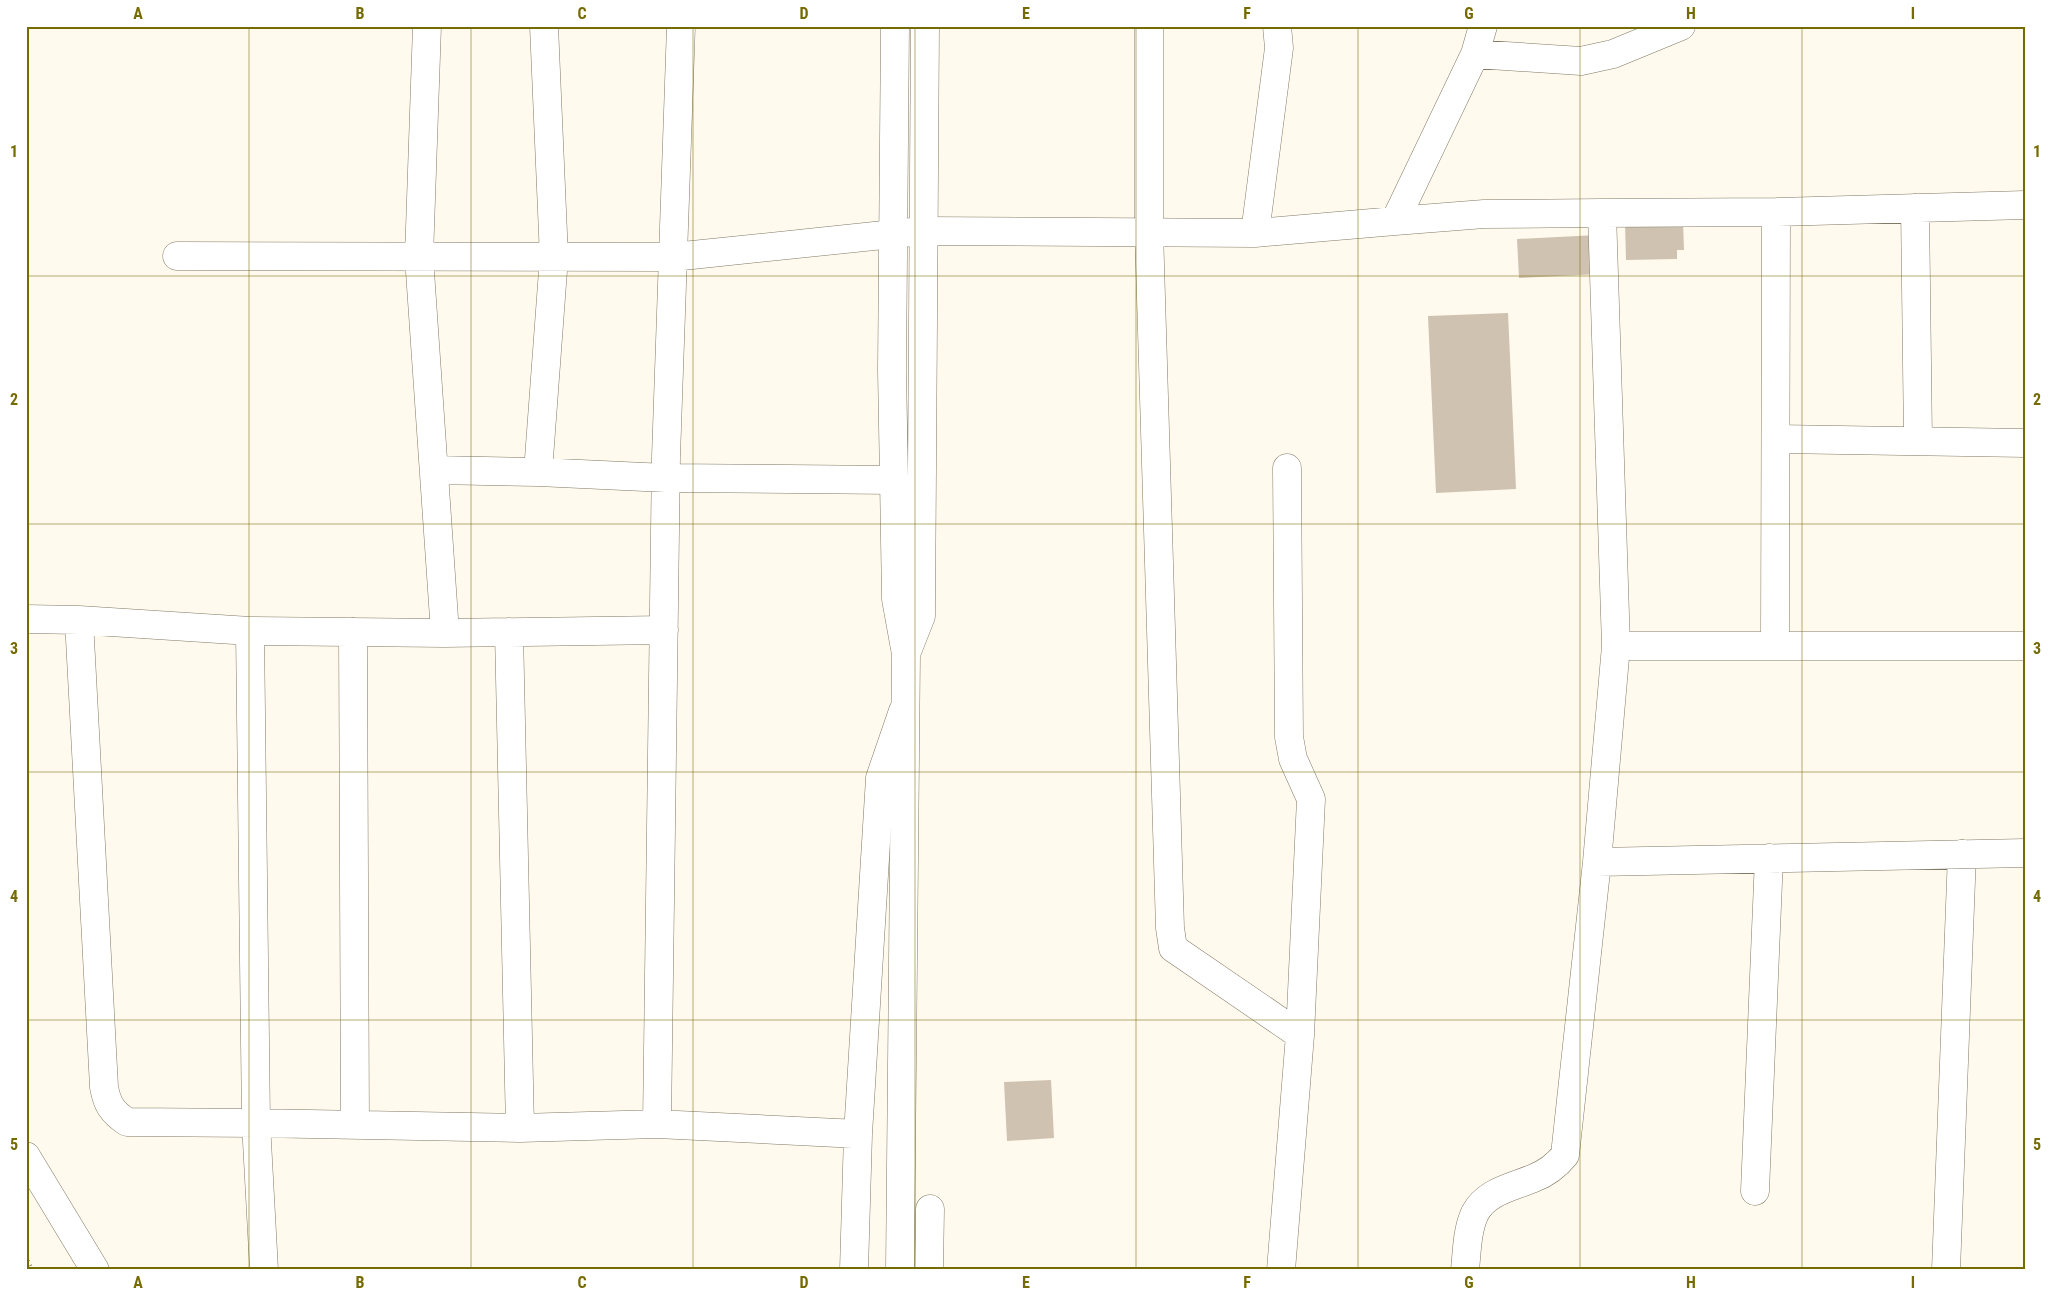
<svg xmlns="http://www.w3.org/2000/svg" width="2051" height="1296" viewBox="0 0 2051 1296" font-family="'Roboto Condensed',sans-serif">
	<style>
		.building { fill: #d0c2b0 }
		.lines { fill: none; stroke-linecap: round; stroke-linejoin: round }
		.street-casing { stroke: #807966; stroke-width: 29 }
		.secondary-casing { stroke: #807966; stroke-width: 29 }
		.path { stroke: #8d897f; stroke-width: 3; stroke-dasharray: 1 4; stroke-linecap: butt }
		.street { stroke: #fff; stroke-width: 28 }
		.secondary { stroke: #fff; stroke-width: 28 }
		.grid { fill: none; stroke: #766b03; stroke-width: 1; stroke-opacity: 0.55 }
		.neatline { fill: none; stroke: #766b03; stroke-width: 2 }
		.grid-label { font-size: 16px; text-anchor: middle; font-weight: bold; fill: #766b03 }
	</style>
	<rect width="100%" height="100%" fill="#fffaed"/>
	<path class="building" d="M 1683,222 L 1684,250 L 1677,250 L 1677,259 L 1626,260 L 1625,223 Z
		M 1597,235 L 1600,274 L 1519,278 L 1517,239 Z
		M 1508,313 L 1516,489 L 1436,493 L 1428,316 Z
		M 1051,1080 L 1054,1138 L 1007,1141 L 1004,1082 Z"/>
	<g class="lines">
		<g class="street-casing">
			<path id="street" d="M 427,26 L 419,257 L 445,633
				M 681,26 L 666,457 L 657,1124 L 858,1134 L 880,778 L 903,711
				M 1149,26 L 1149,231 L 1170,928 L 1173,948 L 1300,1035 L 1281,1270
				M 1475,54 L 1581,61 L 1613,54 L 1681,26
				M 2025,205 L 1776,212 L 1602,213 L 1616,646 L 2025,646
				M 1915,208 L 1918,441
				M 1395,221 L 1484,214 L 1602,213
				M 1255,233 L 1279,48 L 1277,26
				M 177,256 L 673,257 L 922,231 L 1255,233 L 1395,221 L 1475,54 L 1483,26
				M 1776,439 L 2025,443
				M 1287,468 L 1289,737 L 1293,759 L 1311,799 L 1300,1035
				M 434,470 L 538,472 L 666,478 L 894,480
				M 538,472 L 554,257 L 544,26
				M 26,619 L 79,620 L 250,631
				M 79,620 L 104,1087 C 107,1104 112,1112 127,1122 L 256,1123 L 264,1270
				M 353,632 L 355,1125
				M 509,632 L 520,1128
				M 1616,646 L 1597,862 L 2025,853
				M 1775,646 L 1776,212
				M 657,1124 L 520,1128 L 256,1123 L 250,631 L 445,633 L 664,630
				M 26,1156 L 95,1270
				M 1755,1191 L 1769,858
				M 854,1270 L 858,1134
				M 929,1270 L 930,1209
				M 1465,1270 C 1467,1251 1467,1230 1475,1213 C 1487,1191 1513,1187 1534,1178 C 1547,1173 1556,1166 1565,1155 L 1597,862
				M 1946,1270 L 1962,854"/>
		</g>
		<g class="secondary-casing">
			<path id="secondary" d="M 895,26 L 892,370 L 894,480 L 896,599 L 906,654 L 900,1270
				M 906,654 L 921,616 L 925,26"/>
		</g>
		<path class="path" d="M 26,1256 L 33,1270"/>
		<use href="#street" class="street"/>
		<use href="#secondary" class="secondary"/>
	</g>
	<path class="grid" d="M 249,26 L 249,1270M 471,26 L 471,1270M 693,26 L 693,1270M 915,26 L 915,1270M 1136,26 L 1136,1270M 1358,26 L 1358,1270M 1580,26 L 1580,1270M 1802,26 L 1802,1270M 26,276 L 2025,276M 26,524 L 2025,524M 26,772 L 2025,772M 26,1020 L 2025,1020"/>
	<rect width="2051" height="1296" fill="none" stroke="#ffffff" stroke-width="55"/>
	<rect x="28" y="28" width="1996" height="1240" class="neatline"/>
	<g class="grid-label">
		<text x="138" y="19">A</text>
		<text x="360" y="19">B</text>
		<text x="582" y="19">C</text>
		<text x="804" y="19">D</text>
		<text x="1026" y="19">E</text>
		<text x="1247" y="19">F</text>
		<text x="1469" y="19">G</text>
		<text x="1691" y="19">H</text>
		<text x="1913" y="19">I</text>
		<text x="14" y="157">1</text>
		<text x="2037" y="157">1</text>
		<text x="14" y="405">2</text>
		<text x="2037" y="405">2</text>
		<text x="14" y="654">3</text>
		<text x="2037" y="654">3</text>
		<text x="14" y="902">4</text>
		<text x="2037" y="902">4</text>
		<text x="14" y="1150">5</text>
		<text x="2037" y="1150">5</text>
		<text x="138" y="1288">A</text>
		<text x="360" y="1288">B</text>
		<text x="582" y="1288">C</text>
		<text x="804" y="1288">D</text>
		<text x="1026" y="1288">E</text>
		<text x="1247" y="1288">F</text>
		<text x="1469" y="1288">G</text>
		<text x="1691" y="1288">H</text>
		<text x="1913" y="1288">I</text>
	</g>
</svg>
